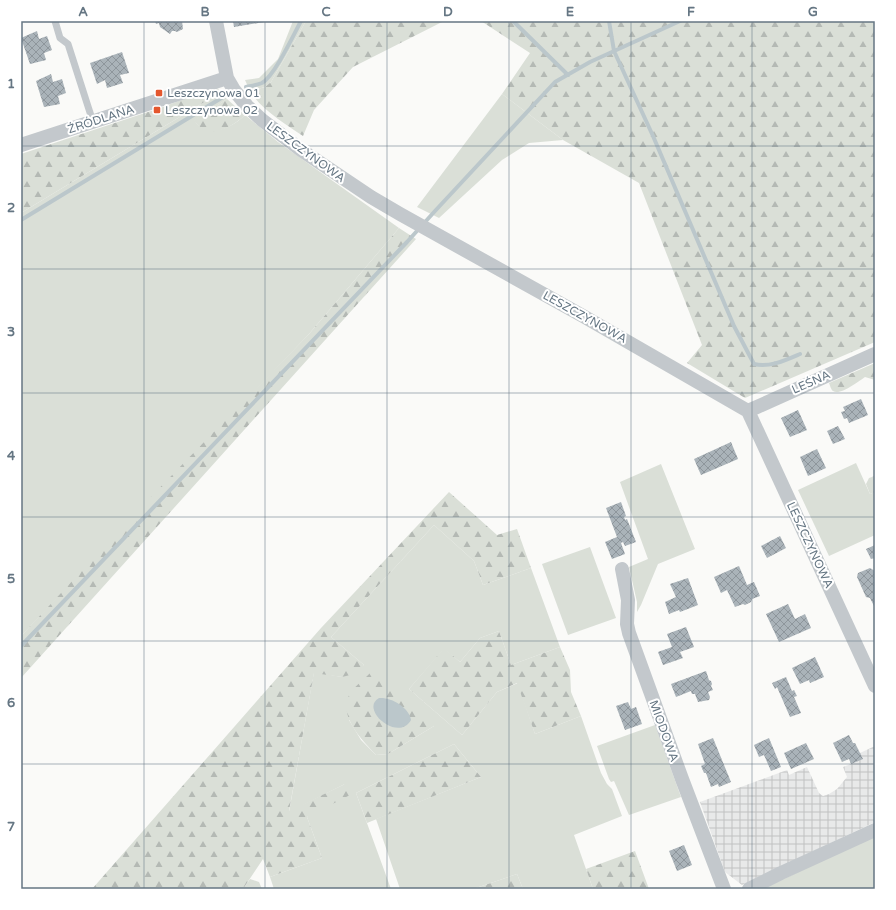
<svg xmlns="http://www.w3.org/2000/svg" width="896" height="910" viewBox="0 0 896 910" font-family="'Varela Round',sans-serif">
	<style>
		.industrial { fill: url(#industrial-grid) }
		.green { fill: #dadfd7; fill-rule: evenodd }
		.forest { fill: url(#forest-firs) }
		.water { fill: #bbc7cb }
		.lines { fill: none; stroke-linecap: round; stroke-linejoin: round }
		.stream { stroke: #bbc7cb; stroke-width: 4 }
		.building { fill: url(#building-cross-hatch) }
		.lane { stroke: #c3c8cc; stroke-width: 7 }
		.street { stroke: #c3c8cc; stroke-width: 14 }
		.grid { fill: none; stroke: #657683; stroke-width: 1; stroke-opacity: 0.55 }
		.poi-dot { fill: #e4572e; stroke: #fff; stroke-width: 1.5 }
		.labels { text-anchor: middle; stroke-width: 4; stroke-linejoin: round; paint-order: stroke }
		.poi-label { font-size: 12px; fill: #657683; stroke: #fff; text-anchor: start }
		.street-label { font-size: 12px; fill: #657683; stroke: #fff }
		.neatline { fill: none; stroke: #657683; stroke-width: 1.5 }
		.grid-label { font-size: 13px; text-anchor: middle; font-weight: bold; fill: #657683 }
	</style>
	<defs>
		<pattern id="industrial-grid" width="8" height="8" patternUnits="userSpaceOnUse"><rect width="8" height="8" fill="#e8e9e9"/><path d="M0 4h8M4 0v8" fill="none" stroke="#c0c1c2"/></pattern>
		<pattern id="forest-firs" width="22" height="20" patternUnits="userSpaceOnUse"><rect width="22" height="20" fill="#dadfd7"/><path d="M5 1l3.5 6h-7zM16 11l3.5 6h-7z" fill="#b4b9b4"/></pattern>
		<pattern id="building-cross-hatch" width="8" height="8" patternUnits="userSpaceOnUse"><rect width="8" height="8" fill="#aab3b9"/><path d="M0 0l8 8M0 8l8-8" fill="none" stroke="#8e969c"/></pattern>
	</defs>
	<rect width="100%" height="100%" fill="#fafaf8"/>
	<path class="industrial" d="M 875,746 L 875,822 L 742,885 L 725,872 L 700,802 L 787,770 L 789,775 L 807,767 L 819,793 L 823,796 L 829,794 L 837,789 L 847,777 L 843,767 L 851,764 L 860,753 Z"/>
	<path class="green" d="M 293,21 L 306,21 L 271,82 L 265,87 L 250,91 L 245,80 L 259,78 L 278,59 Z
		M 221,92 L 227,99 L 194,121 C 209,138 231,129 245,115 L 278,142 L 399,228 L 309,334 L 21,636 L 21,213 Z
		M 502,94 L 563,140 L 529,143 L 502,160 L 439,218 L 417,207 Z
		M 856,463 L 870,494 L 875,492 L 875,535 L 829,556 L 798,490 Z
		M 661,464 L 695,549 L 658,564 L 641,605 L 637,612 L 637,602 L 629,567 L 648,559 L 620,482 Z
		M 434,525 L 474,561 L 483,585 L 531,568 L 560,647 L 511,665 L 499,631 L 480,638 L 460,662 L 444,649 L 409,689 L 462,735 L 497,692 L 518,683 L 535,734 L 581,716 L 601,773 L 607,784 L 612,789 L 622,816 L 574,835 L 593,889 L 523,889 L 517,874 L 473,889 L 400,889 L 376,819 L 481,777 L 454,744 L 356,793 L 391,889 L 274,889 L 270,877 L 322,858 L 307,817 L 345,784 L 289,812 L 314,672 L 342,677 L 364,665 L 331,637 ZM 349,720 L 434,726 L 388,754 L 376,755 L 361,740 Z
		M 590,547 L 616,618 L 568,635 L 542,564 Z
		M 655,725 L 681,797 L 629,815 L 614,781 L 611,782 L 609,779 L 597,746 Z
		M 875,835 L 875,889 L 763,889 Z
		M 250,879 L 259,882 L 262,889 L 243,889 Z"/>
	<path class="forest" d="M 306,21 L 444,21 L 353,67 L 314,110 L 303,136 C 287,125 260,109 250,91 L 265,87 L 271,82 Z
		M 481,21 L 875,21 L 875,342 L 745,398 L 687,363 L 702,345 L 639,183 L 563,140 L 502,94 L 530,53 Z
		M 216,87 L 221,92 L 21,213 L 21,154 L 160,108 Z
		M 227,99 L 245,115 C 237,123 222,133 210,131 C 203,130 198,125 193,121 Z
		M 399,228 L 416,239 L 21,678 L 21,636 L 142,506 L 309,334 Z
		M 875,363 L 875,380 L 865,377 C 859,381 840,396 833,391 C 831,390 830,385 829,383 Z
		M 875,476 L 875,492 L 870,494 L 866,484 L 869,478 Z
		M 449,492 L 497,535 L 517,529 L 531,568 L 483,585 L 474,561 L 434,525 L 331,637 L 364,665 L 354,674 L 342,677 L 314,673 L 289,811 L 345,784 L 350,795 L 307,817 L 322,858 L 270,877 L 263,859 L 243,889 L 92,889 L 321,628 Z
		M 499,631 L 511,665 L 560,647 L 570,670 L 571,692 L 581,716 L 535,734 L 517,683 L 497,692 L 462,735 L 409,689 L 444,648 L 460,662 L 480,638 Z
		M 371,672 L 434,726 L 388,754 L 376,755 C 361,739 336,714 351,692 C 356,685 365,679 371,672 Z
		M 454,744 L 481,777 L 367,823 L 356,793 Z
		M 635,851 L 649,889 L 593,889 L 586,869 Z
		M 517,874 L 523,889 L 473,889 Z"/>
	<path class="water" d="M 379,698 C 391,697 409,707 411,720 C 398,743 359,709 379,698 Z"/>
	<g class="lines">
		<path class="stream" d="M 513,21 L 568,75
			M 609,21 L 614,51 L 653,136 L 734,326 L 754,364 C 769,368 786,360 800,354
			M 246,87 C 251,86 257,85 262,83 C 275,75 293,36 301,21
			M 21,220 L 223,97
			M 21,646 L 407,242 L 435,211 L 555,82 L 590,62 L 680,21"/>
	</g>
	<path class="building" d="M 155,21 L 182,21 L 183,29 L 177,32 L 175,31 L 172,31 L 170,34 L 160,27 L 159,23 L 156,24 Z
		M 233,21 L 264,21 L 264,22 L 234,27 Z
		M 37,31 L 39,39 L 47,36 L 52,50 L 44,53 L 46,60 L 30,64 L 21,38 Z
		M 122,52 L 129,73 L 120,75 L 123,83 L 107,88 L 105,80 L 97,84 L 90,63 Z
		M 51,74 L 53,82 L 62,79 L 66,93 L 58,96 L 60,104 L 44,107 L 36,81 Z
		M 861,399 L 868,415 L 849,423 L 847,418 L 844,419 L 841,412 L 845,411 L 843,407 Z
		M 798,410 L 807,430 L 790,437 L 781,418 Z
		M 838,426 L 845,439 L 833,444 L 827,431 Z
		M 731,442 L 738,459 L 701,475 L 694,459 Z
		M 817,449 L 826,468 L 808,476 L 800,457 Z
		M 621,502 L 626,516 L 624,517 L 625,520 L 627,519 L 636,542 L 625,546 L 623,542 L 621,543 L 625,554 L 612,559 L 605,542 L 617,537 L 606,508 Z
		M 780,536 L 786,548 L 767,558 L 761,546 Z
		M 875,545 L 875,558 L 871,559 L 866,549 Z
		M 739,566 L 747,585 L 754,582 L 760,596 L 752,599 L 751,602 L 745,605 L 743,604 L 735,607 L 727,590 L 721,593 L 714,577 Z
		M 870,568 L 875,571 L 875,608 L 870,598 L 866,597 L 857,577 L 858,573 Z
		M 688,578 L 698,605 L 680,612 L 679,610 L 669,614 L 665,602 L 676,597 L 670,584 Z
		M 788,604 L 795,619 L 805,614 L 811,628 L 779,642 L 766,614 Z
		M 686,627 L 694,647 L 680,652 L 683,658 L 663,665 L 658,652 L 672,647 L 667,634 Z
		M 815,657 L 824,677 L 810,683 L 809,680 L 800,684 L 792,668 Z
		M 706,671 L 709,680 L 711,681 L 712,684 L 711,686 L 713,690 L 708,692 L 710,697 L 709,700 L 698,702 L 695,694 L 692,694 L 691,691 L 676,697 L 671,684 Z
		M 786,677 L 792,691 L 794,690 L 797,696 L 794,697 L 801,713 L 790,717 L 777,687 L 775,689 L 772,683 Z
		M 628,702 L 631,709 L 636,707 L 642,724 L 625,730 L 616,706 Z
		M 849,735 L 853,743 L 855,743 L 863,759 L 851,764 L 849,759 L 842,762 L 833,743 Z
		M 713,738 L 731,782 L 719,787 L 718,784 L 711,787 L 706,773 L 704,773 L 701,766 L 705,764 L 698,744 Z
		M 769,738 L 781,767 L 771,771 L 764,755 L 759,757 L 754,745 Z
		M 806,743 L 814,759 L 791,769 L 784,753 Z
		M 684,845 L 692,865 L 677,871 L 669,851 Z"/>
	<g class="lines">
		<path class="lane" d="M 55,21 L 60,38 L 68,44 L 93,122"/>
		<path class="street" d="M 216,21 L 227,78 L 234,90 L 247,106 L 262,120 L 301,150 L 371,197 L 400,214 L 583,316 L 748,411 L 875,686
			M 21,145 L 227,78
			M 748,411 L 875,354
			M 622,569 L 628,600 L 627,624 L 629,633 L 682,779 L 724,889
			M 749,889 L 781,873 L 875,830"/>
	</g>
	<path class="grid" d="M 144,21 L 144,889M 265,21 L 265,889M 387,21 L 387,889M 509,21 L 509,889M 631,21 L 631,889M 752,21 L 752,889M 21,146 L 875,146M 21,269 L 875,269M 21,393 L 875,393M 21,517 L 875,517M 21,641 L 875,641M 21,764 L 875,764"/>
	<g class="poi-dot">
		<rect x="155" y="89" width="8" height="8" rx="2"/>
		<rect x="153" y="106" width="8" height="8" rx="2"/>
	</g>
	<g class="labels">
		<g class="poi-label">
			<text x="167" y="97">Leszczynowa 01</text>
			<text x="165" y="114">Leszczynowa 02</text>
		</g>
		<g class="street-label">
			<text transform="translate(101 119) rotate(-18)" y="4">ŹRÓDLANA</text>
			<text transform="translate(306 152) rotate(36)" y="4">LESZCZYNOWA</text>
			<text transform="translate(585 317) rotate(29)" y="4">LESZCZYNOWA</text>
			<text transform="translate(811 382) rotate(-24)" y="4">LEŚNA</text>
			<text transform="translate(810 545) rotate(65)" y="4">LESZCZYNOWA</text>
			<text transform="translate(664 731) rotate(70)" y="4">MIODOWA</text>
		</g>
	</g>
	<rect width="896" height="910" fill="none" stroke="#ffffff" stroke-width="44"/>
	<rect x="22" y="22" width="852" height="866" class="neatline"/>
	<g class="grid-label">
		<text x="83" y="16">A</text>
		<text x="205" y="16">B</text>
		<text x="326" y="16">C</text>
		<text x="448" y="16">D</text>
		<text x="570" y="16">E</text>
		<text x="691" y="16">F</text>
		<text x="813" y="16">G</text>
		<text x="11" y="88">1</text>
		<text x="11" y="212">2</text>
		<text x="11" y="336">3</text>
		<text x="11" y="460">4</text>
		<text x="11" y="583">5</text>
		<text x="11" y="707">6</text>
		<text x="11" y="831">7</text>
	</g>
</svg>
